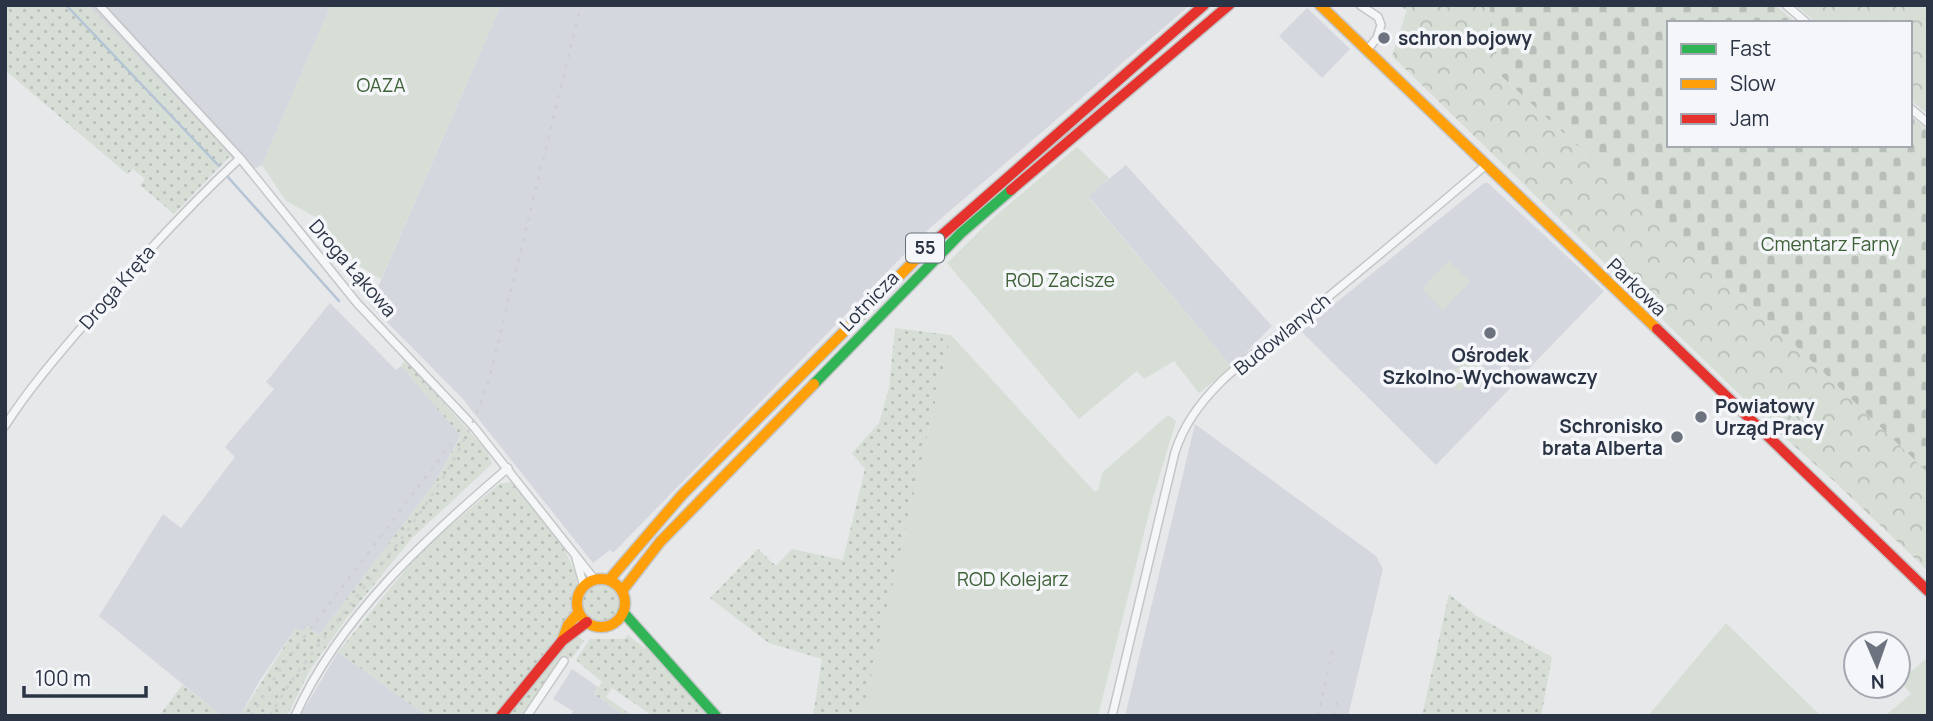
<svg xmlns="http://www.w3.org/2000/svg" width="1933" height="721" viewBox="0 0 1933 721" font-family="Manrope,sans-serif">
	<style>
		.built { fill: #d4d7dd }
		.grass { fill: url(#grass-dots) }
		.cemetery { fill: url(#cemetery-stones) }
		.park { fill: url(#park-crowns) }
		.garden { fill: #d6ded6 }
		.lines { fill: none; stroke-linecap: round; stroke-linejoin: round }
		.stream { stroke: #b4c4d5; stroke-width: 2.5 }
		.street-casing { stroke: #c4c6c8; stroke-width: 10 }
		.fast-casing { stroke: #c4c6c8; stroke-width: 13 }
		.slow-casing { stroke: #c4c6c8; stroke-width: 13 }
		.jam-casing { stroke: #c4c6c8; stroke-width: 13 }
		.street { stroke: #f5f6f7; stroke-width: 7 }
		.fast { stroke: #30b455; stroke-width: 10 }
		.slow { stroke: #ff9f0a; stroke-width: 10 }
		.jam { stroke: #e5322d; stroke-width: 10 }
		.rail { stroke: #cecfd2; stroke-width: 2.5; stroke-dasharray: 3.5 7; stroke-linecap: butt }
		.poi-dot { fill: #6c737f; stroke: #f4f6f9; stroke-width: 2.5 }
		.labels { text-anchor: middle; stroke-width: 7; stroke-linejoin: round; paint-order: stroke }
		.shield { fill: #f4f6f9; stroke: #676e7b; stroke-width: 2 }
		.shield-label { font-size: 18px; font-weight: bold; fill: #2b3445 }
		.poi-label { font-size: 19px; font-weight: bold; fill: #2b3445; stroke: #f4f6f9; text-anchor: start }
		.park-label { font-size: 19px; fill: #3f6138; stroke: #f4f6f9 }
		.street-label { font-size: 19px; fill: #2b3445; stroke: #f4f6f9 }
	</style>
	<defs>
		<pattern id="grass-dots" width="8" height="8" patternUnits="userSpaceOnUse" patternTransform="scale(1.75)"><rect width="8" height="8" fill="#d6ded6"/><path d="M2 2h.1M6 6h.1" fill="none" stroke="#b8bfb9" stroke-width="1.8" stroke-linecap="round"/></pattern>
		<pattern id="cemetery-stones" width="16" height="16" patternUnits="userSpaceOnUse" patternTransform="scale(1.75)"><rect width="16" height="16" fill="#d6ded6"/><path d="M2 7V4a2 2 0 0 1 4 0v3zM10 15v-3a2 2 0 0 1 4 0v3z" fill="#b8bfb9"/></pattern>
		<pattern id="park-crowns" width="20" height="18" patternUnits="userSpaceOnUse" patternTransform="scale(1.75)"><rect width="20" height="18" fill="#d6ded6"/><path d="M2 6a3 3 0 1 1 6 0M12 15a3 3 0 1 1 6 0" fill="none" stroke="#b8bfb9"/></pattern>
	</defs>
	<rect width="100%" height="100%" fill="#e6e8ea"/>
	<path class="built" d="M 88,5 L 331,5 L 262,165 L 246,173 Z
		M 501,5 L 1190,5 L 931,227 L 613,553 L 610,550 L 593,563 L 462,398 L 370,305 Z
		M 1307,8 L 1350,49 L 1322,78 L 1279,36 Z
		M 1126,165 L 1272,326 L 1232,367 L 1088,196 Z
		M 1484,183 L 1488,183 L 1604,291 L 1436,465 L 1301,331 Z
		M 330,303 L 396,370 L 401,366 L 461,435 L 434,484 L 319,635 L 307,626 L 302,632 L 296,628 L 260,680 L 240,716 L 222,716 L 99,616 L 163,514 L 181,528 L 235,457 L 225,447 L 274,389 L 266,382 Z
		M 1195,424 L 1376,556 L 1383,569 L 1348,716 L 1125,716 Z
		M 338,652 L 427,716 L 300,716 Z
		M 572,669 L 598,687 L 594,694 L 625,716 L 570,716 L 573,711 L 553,699 Z"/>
	<path class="grass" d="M 5,5 L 88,5 L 231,155 L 174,214 L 140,185 L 145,179 L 133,169 L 127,174 L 5,70 Z
		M 895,328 L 951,335 L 862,716 L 813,716 L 822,659 L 769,643 L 710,598 L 758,549 L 776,566 L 792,549 L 843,560 L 865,469 L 852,453 L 879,423 L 889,388 Z
		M 405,360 L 487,451 L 492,464 L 412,538 L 346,619 L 310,670 L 287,716 L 240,716 L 296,628 L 302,632 L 306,626 L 319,635 L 434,484 L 461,436 L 401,366 Z
		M 510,482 C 532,501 574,554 577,582 C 579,596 570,613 564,624 L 584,641 L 572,658 L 562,659 L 521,716 L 427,716 L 338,652 L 420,552 L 499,484 Z
		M582 604a19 19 0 1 1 38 0a19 19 0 1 1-38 0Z
		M 1449,594 L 1478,617 L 1552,657 L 1541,716 L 1422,716 Z
		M 628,635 L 649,651 L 709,716 L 653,716 L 612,688 L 606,697 L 633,716 L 625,716 L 594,694 L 602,682 L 576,660 L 590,639 L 624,639 Z
		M 183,684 L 183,685 L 222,716 L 159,716 Z"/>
	<path class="cemetery" d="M 1489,5 L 1775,5 L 1797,23 L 1669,23 L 1669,145 L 1910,145 L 1910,116 L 1928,130 L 1928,473 L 1801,351 L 1500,75 Z"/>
	<path class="park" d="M 1397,5 L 1489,5 L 1500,75 L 1801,351 L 1928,473 L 1928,571 L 1835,482 L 1773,427 L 1392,56 L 1407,10 Z
		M 1795,5 L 1928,5 L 1928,114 L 1910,100 L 1910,23 L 1817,23 Z"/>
	<path class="garden" d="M 331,5 L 501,5 L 381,279 L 314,239 L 321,220 L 286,201 L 262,165 Z
		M 1077,147 L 1109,178 L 1088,197 L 1232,367 L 1199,393 L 1174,361 L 1144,379 L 1137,371 L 1079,419 L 947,263 L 994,217 Z
		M 1449,261 L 1470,282 L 1443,310 L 1422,289 Z
		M 951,335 L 1094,491 L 1098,491 L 1102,473 L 1168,415 L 1176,421 L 1152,501 L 1098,716 L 862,716 Z
		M 1472,352 L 1485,365 L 1459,392 L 1446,379 Z
		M 1726,623 L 1821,716 L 1648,716 Z
		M 1928,657 L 1928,716 L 1885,716 L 1911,694 L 1900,681 Z"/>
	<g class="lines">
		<path class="stream" d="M 66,5 L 219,166
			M 227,176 L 339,301"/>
		<g class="street-casing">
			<path id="street" d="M 99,5 L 240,158 L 357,303 L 473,426 L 595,580
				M 1360,5 L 1378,17 L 1381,25 L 1377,38 L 1367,50
				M 1786,5 L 1807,23
				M 1910,108 L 1928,123
				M 5,426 C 29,388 59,354 88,320 C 136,263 186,209 240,158
				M 576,558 L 584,587
				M 295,716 C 340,616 426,538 508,468
				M 527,716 L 564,661
				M 1112,716 L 1175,452 C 1197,383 1269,345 1322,302 C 1377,257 1432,211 1486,165"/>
		</g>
		<g class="fast-casing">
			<path id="fast" d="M 814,384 L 961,233 L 1011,190
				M 623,612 L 716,716"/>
		</g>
		<g class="slow-casing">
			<path id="slow" d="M 1320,5 L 1657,329
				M577 603a24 24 0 1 1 48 0a24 24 0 1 1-48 0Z
				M 609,580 L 682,495 L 925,250
				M 622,591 L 660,542 L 814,384
				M 562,641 L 568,625 L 579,612"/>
		</g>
		<g class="jam-casing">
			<path id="jam" d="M 1011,190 L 1229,5
				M 925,250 L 1204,5
				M 1657,329 L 1928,591
				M 501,716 L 562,641 L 587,622"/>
		</g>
		<use href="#street" class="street"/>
		<use href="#fast" class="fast"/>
		<use href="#slow" class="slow"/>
		<use href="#jam" class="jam"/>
		<path class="rail" d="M 251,716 L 283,665 L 451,444
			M 270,716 C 287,684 310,656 332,628 C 393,549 458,476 489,380 L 581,5
			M 1318,716 L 1333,647
			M 1335,716 L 1337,700"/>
	</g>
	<g class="poi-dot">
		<circle cx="1384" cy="38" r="7"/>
		<circle cx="1490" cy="333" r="7"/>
		<circle cx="1701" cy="417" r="7"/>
		<circle cx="1677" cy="437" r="7"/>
	</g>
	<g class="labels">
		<rect class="shield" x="906" y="233.5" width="38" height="29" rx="5"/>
		<g class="shield-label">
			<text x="925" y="254">55</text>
		</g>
		<g class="poi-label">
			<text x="1398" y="45">schron bojowy</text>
			<text x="1490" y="362" text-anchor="middle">Ośrodek<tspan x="1490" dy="22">Szkolno-Wychowawczy</tspan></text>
			<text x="1715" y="413">Powiatowy<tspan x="1715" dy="22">Urząd Pracy</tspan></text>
			<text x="1663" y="433" text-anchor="end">Schronisko<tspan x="1663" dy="22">brata Alberta</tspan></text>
		</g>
		<g class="park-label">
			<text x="381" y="92">OAZA</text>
			<text x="1830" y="251">Cmentarz Farny</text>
			<text x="1060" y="287">ROD Zacisze</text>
			<text x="1013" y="586">ROD Kolejarz</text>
		</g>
		<g class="street-label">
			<text transform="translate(353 268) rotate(49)" y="7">Droga Łąkowa</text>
			<text transform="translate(117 287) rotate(-49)" y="7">Droga Kręta</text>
			<text transform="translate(1637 287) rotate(44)" y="7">Parkowa</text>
			<text transform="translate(869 301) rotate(-46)" y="7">Lotnicza</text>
			<text transform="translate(1282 334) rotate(-39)" y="7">Budowlanych</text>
		</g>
	</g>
	<rect width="1933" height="721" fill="none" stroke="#2b3445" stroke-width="14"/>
	<rect x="1667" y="21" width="245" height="126" fill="#f4f6f9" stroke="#a4a8b1" stroke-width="2"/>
	<rect x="1681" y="44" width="35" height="10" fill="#30b455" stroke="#a4a8b1" stroke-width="2"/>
	<text x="1730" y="56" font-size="21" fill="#2b3445">Fast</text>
	<rect x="1681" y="79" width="35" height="10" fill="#ff9f0a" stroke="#a4a8b1" stroke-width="2"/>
	<text x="1730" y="91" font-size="21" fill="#2b3445">Slow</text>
	<rect x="1681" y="114" width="35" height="10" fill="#e5322d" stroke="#a4a8b1" stroke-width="2"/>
	<text x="1730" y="126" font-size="21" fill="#2b3445">Jam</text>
	<g transform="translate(1877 665) rotate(178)"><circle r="33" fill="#f4f6f9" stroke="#a4a8b1" stroke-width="2"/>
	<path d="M0-5L12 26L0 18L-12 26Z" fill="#6c737f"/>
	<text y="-10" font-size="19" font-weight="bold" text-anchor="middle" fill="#2b3445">N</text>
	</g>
	<path d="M24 686v10h122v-10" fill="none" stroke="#2b3445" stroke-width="3.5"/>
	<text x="35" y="686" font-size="21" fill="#2b3445" stroke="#f4f6f9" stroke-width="5" paint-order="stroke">100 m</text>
</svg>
